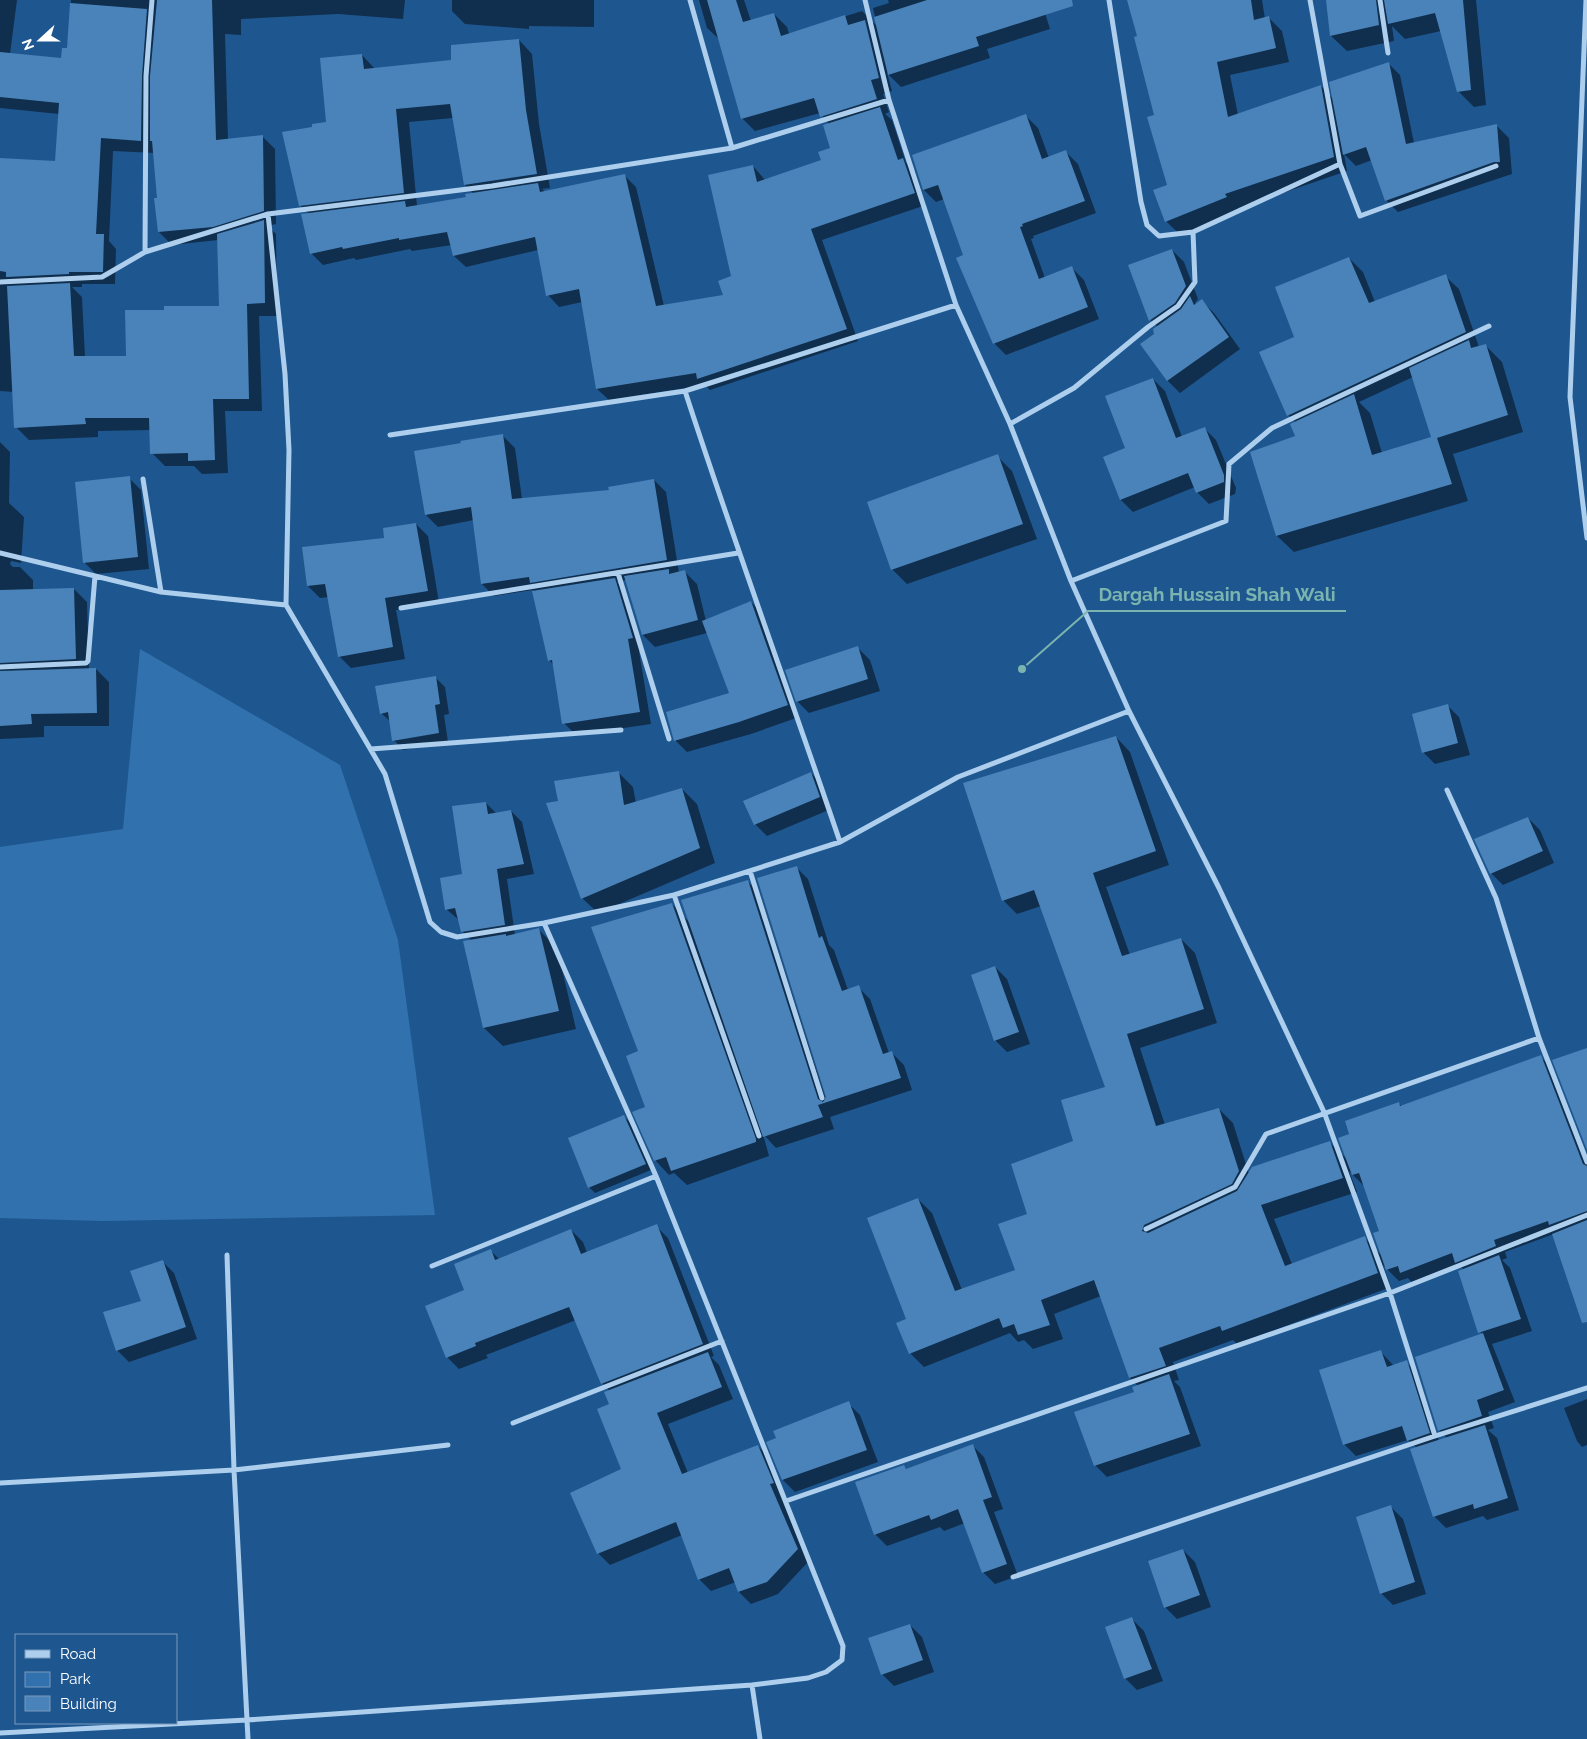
<svg xmlns="http://www.w3.org/2000/svg" width="1587" height="1739" viewBox="0 0 1587 1739" font-family="Raleway,sans-serif">
	<style>
		.green { fill: #3172ae }
		.shadow { fill: #0007; fill-rule: evenodd }
		.building { fill: #4a83b9 }
		.lines { fill: none; stroke-linecap: round; stroke-linejoin: round }
		.minor { stroke: #adcfed; stroke-width: 5 }
		.leader { fill: none; stroke: #7bb4af; stroke-width: 2 }
		.callout-dot { fill: #7bb4af; stroke: #1e5790; stroke-width: 2 }
		.callout-label { font-size: 19px; text-anchor: middle; font-weight: bold; fill: #7bb4af; stroke: #1e5790; stroke-width: 4; stroke-linejoin: round; paint-order: stroke }
	</style>
	<rect width="100%" height="100%" fill="#1e5790"/>
	<path class="green" d="M 140,649 L 340,765 L 398,940 L 435,1215 L 103,1221 L 0,1218 L 0,847 L 123,829 Z"/>
	<path class="shadow" d="M 0,0 L 17,0 L 10,54 L 62,59 L 68,49 L 71,0 L 405,0 L 403,19 L 338,14 L 241,19 L 241,35 L 225,34 L 228,140 L 262,136 L 275,149 L 276,224 L 268,226 L 276,234 L 277,316 L 259,316 L 262,411 L 225,411 L 228,473 L 202,474 L 194,466 L 165,466 L 152,453 L 151,430 L 98,431 L 98,437 L 29,440 L 16,427 L 14,392 L 0,391 L 0,160 L 57,162 L 59,114 L 0,108 ZM 113,151 L 155,153 L 159,232 L 172,245 L 218,240 L 220,308 L 165,311 L 127,357 L 85,357 L 82,297 L 72,287 L 82,287 L 82,284 L 115,284 L 116,249 L 109,241 Z
		M 452,0 L 594,0 L 594,27 L 529,26 L 529,29 L 465,24 L 452,11 Z
		M 699,0 L 744,0 L 751,21 L 774,14 L 787,27 L 789,34 L 862,11 L 877,26 L 873,8 L 889,3 L 888,0 L 1041,0 L 1050,29 L 987,49 L 990,58 L 901,87 L 887,73 L 892,91 L 883,94 L 889,112 L 885,114 L 892,120 L 906,163 L 915,171 L 926,205 L 822,240 L 858,341 L 710,390 L 705,385 L 609,400 L 597,389 L 582,302 L 559,307 L 548,295 L 538,250 L 466,267 L 454,256 L 452,245 L 412,251 L 410,249 L 356,260 L 354,258 L 323,265 L 311,253 L 309,214 L 300,205 L 313,129 L 328,123 L 362,55 L 375,69 L 452,61 L 519,40 L 532,54 L 539,124 L 550,188 L 542,189 L 546,192 L 624,175 L 636,187 L 664,306 L 725,296 L 733,277 L 753,166 L 765,180 L 822,161 L 831,149 L 829,124 L 820,113 L 755,131 L 742,118 L 720,40 L 707,28 ZM 453,118 L 465,185 L 474,194 L 467,198 L 417,206 L 409,122 Z
		M 1128,0 L 1262,0 L 1265,19 L 1269,18 L 1282,31 L 1289,62 L 1230,75 L 1238,115 L 1321,86 L 1334,100 L 1388,63 L 1400,75 L 1414,143 L 1497,126 L 1509,138 L 1512,174 L 1398,212 L 1386,200 L 1372,160 L 1356,166 L 1344,154 L 1347,171 L 1238,208 L 1240,211 L 1180,235 L 1166,221 L 1154,191 L 1168,186 L 1139,37 Z
		M 1328,0 L 1476,0 L 1486,105 L 1474,107 L 1458,91 L 1441,31 L 1405,39 L 1392,26 L 1394,41 L 1347,51 L 1331,36 Z
		M 1026,116 L 1038,128 L 1049,158 L 1066,152 L 1078,164 L 1096,213 L 1033,236 L 1034,238 L 1031,239 L 1045,278 L 1072,268 L 1084,280 L 1099,319 L 1006,355 L 994,343 L 944,199 L 936,202 L 924,190 L 913,156 Z
		M 1172,250 L 1184,262 L 1198,299 L 1195,303 L 1197,305 L 1202,301 L 1214,313 L 1240,349 L 1180,393 L 1168,381 L 1141,344 L 1156,334 L 1158,327 L 1150,320 L 1130,266 Z
		M 1349,258 L 1363,272 L 1375,302 L 1445,276 L 1459,289 L 1479,347 L 1485,345 L 1502,362 L 1523,432 L 1453,454 L 1468,501 L 1294,552 L 1277,536 L 1297,436 L 1296,423 L 1288,415 L 1296,338 ZM 1413,377 L 1432,438 L 1382,453 L 1370,413 L 1359,402 Z
		M 1153,379 L 1165,391 L 1182,437 L 1204,428 L 1216,440 L 1236,488 L 1235,494 L 1209,504 L 1197,492 L 1195,487 L 1133,512 L 1121,500 L 1105,458 L 1126,449 Z
		M 503,436 L 515,448 L 522,499 L 610,492 L 654,480 L 666,492 L 679,573 L 685,572 L 697,584 L 706,621 L 751,602 L 763,614 L 799,717 L 751,734 L 687,752 L 675,740 L 731,694 L 707,633 L 655,647 L 643,635 L 626,580 L 617,582 L 626,591 L 644,650 L 639,651 L 651,724 L 576,735 L 564,723 L 554,665 L 549,660 L 533,590 L 494,596 L 482,584 L 474,520 L 438,527 L 426,515 Z
		M 0,442 L 10,452 L 9,503 L 24,517 L 21,563 L 11,561 L 10,564 L 13,567 L 20,567 L 33,580 L 33,590 L 74,589 L 87,602 L 89,669 L 96,669 L 109,682 L 109,726 L 44,726 L 44,737 L 0,739 Z
		M 997,456 L 1012,471 L 1037,539 L 907,584 L 892,569 Z
		M 129,478 L 141,490 L 149,569 L 96,574 L 84,562 Z
		M 416,524 L 428,536 L 439,603 L 396,610 L 405,659 L 351,668 L 339,656 L 329,597 L 320,598 L 308,586 L 304,548 L 386,539 Z
		M 858,648 L 870,660 L 880,691 L 809,713 L 797,701 Z
		M 436,678 L 445,687 L 449,714 L 444,715 L 448,742 L 403,750 L 394,740 L 391,722 L 381,713 Z
		M 1447,705 L 1459,717 L 1470,755 L 1435,764 L 1423,752 Z
		M 1116,737 L 1130,752 L 1169,865 L 1106,887 L 1130,955 L 1181,939 L 1195,953 L 1217,1023 L 1140,1048 L 1165,1125 L 1219,1109 L 1233,1123 L 1249,1174 L 1329,1142 L 1348,1160 L 1351,1135 L 1399,1104 L 1402,1106 L 1541,1057 L 1552,1069 L 1587,1158 L 1587,1286 L 1554,1234 L 1505,1252 L 1507,1258 L 1502,1260 L 1510,1268 L 1532,1331 L 1492,1344 L 1515,1402 L 1488,1412 L 1494,1428 L 1488,1430 L 1497,1438 L 1519,1510 L 1487,1520 L 1483,1516 L 1446,1528 L 1434,1516 L 1417,1448 L 1408,1440 L 1356,1456 L 1344,1444 L 1381,1352 L 1394,1366 L 1406,1362 L 1418,1374 L 1439,1441 L 1447,1438 L 1439,1430 L 1482,1335 L 1459,1272 L 1464,1270 L 1460,1266 L 1413,1284 L 1408,1278 L 1399,1281 L 1383,1265 L 1391,1287 L 1237,1344 L 1233,1340 L 1173,1362 L 1179,1380 L 1174,1381 L 1180,1387 L 1201,1446 L 1107,1477 L 1095,1465 L 1138,1386 L 1130,1378 L 1101,1296 L 1054,1314 L 1063,1339 L 1033,1349 L 1024,1340 L 1018,1342 L 1010,1333 L 924,1367 L 910,1353 L 908,1320 L 918,1199 L 932,1213 L 962,1290 L 1017,1270 L 1029,1214 L 1107,1088 L 1041,906 L 1017,914 L 1003,900 ZM 1349,1171 L 1365,1187 L 1381,1231 L 1382,1256 L 1364,1237 L 1292,1264 L 1274,1219 L 1357,1192 Z
		M 618,772 L 633,787 L 636,803 L 682,789 L 697,804 L 715,863 L 598,913 L 582,898 L 559,802 Z
		M 811,773 L 822,785 L 831,809 L 767,836 L 755,824 Z
		M 486,803 L 496,813 L 511,811 L 522,822 L 534,874 L 507,879 L 515,935 L 539,930 L 557,948 L 576,1029 L 503,1046 L 484,1028 L 471,940 L 462,931 L 459,920 L 446,909 L 464,875 Z
		M 1528,818 L 1540,830 L 1554,863 L 1503,885 L 1491,873 Z
		M 796,867 L 808,879 L 829,945 L 834,950 L 848,990 L 858,987 L 870,999 L 889,1053 L 892,1053 L 904,1065 L 912,1090 L 830,1117 L 834,1129 L 776,1148 L 763,1134 L 769,1156 L 687,1185 L 674,1173 L 669,1175 L 655,1160 L 640,1052 L 672,904 L 689,922 L 748,882 L 760,894 L 826,1100 L 828,1097 Z
		M 995,967 L 1007,979 L 1030,1044 L 1007,1052 L 995,1040 Z
		M 624,1117 L 630,1122 L 651,1170 L 595,1193 L 589,1187 Z
		M 656,1226 L 668,1238 L 714,1356 L 711,1357 L 719,1365 L 733,1399 L 668,1424 L 688,1473 L 758,1446 L 770,1458 L 809,1561 L 778,1594 L 751,1604 L 739,1592 L 736,1582 L 711,1591 L 699,1579 L 682,1535 L 610,1565 L 598,1553 L 623,1470 L 610,1391 L 602,1383 L 576,1320 L 486,1355 L 488,1358 L 459,1369 L 447,1357 L 466,1291 L 491,1251 L 499,1259 L 571,1230 L 583,1242 L 587,1253 Z
		M 162,1261 L 174,1273 L 197,1339 L 129,1362 L 117,1350 Z
		M 1587,1399 L 1587,1445 L 1582,1447 L 1577,1441 L 1564,1408 Z
		M 848,1403 L 860,1415 L 878,1462 L 795,1492 L 783,1480 Z
		M 972,1445 L 984,1457 L 1003,1509 L 994,1512 L 1018,1576 L 995,1584 L 983,1572 L 965,1523 L 944,1531 L 940,1527 L 887,1546 L 875,1534 L 904,1466 L 907,1470 Z
		M 1391,1507 L 1403,1519 L 1426,1594 L 1393,1605 L 1381,1593 Z
		M 1183,1550 L 1195,1562 L 1211,1607 L 1177,1619 L 1165,1607 Z
		M 1132,1619 L 1144,1631 L 1163,1681 L 1137,1690 L 1125,1678 Z
		M 910,1625 L 922,1637 L 934,1672 L 894,1686 L 882,1674 Z"/>
	<path class="building" d="M 157,0 L 212,0 L 216,140 L 263,135 L 264,211 L 213,227 L 158,232 L 154,198 L 157,198 L 152,141 L 150,141 L 150,76 Z
		M 707,0 L 736,0 L 743,22 L 774,13 L 781,36 L 845,15 L 848,25 L 865,20 L 879,78 L 871,80 L 877,99 L 820,117 L 814,98 L 741,119 Z
		M 927,0 L 1072,0 L 1073,6 L 976,37 L 979,46 L 888,75 L 874,17 Z
		M 1127,0 L 1251,0 L 1254,20 L 1269,16 L 1276,48 L 1217,62 L 1228,117 L 1321,85 L 1334,157 L 1225,194 L 1227,197 L 1165,222 L 1153,190 L 1167,185 L 1147,117 L 1154,115 L 1134,37 L 1137,36 Z
		M 1326,0 L 1376,0 L 1379,25 L 1330,36 Z
		M 1384,0 L 1463,0 L 1471,90 L 1457,92 L 1435,13 L 1388,24 Z
		M 70,3 L 147,9 L 142,76 L 141,141 L 101,138 L 96,234 L 104,234 L 103,272 L 69,272 L 69,274 L 6,277 L 6,272 L 0,271 L 0,158 L 55,161 L 59,103 L 0,97 L 0,52 L 61,58 L 62,48 L 67,48 Z
		M 519,39 L 526,110 L 537,174 L 464,185 L 450,104 L 396,109 L 404,193 L 299,206 L 282,132 L 312,127 L 312,124 L 326,122 L 320,58 L 362,54 L 364,69 L 451,60 L 451,45 Z
		M 1389,62 L 1406,144 L 1497,124 L 1500,162 L 1494,162 L 1385,201 L 1366,147 L 1343,155 L 1329,82 Z
		M 880,107 L 898,160 L 903,158 L 915,193 L 811,229 L 847,329 L 697,379 L 696,373 L 596,389 L 579,289 L 546,296 L 535,237 L 453,256 L 447,232 L 399,240 L 399,238 L 343,249 L 342,247 L 310,254 L 301,214 L 405,201 L 406,207 L 466,197 L 465,194 L 538,183 L 540,192 L 625,174 L 656,306 L 723,295 L 718,281 L 731,276 L 708,175 L 753,165 L 757,182 L 821,160 L 818,152 L 830,148 L 823,125 Z
		M 1026,114 L 1042,159 L 1066,150 L 1085,201 L 1022,224 L 1023,226 L 1020,227 L 1039,279 L 1072,266 L 1088,307 L 993,344 L 956,258 L 963,255 L 938,185 L 923,190 L 912,155 Z
		M 264,220 L 265,303 L 247,304 L 249,399 L 213,399 L 215,460 L 188,461 L 188,453 L 150,454 L 149,418 L 85,418 L 86,424 L 14,428 L 7,286 L 70,283 L 74,356 L 126,356 L 125,310 L 164,310 L 164,306 L 219,306 L 217,234 Z
		M 1172,249 L 1186,286 L 1175,303 L 1149,321 L 1128,265 Z
		M 1349,257 L 1369,303 L 1446,274 L 1466,332 L 1287,416 L 1259,352 L 1294,337 L 1275,287 Z
		M 1190,296 L 1194,305 L 1202,299 L 1229,337 L 1167,381 L 1140,344 L 1154,334 L 1153,329 L 1181,309 Z
		M 1469,340 L 1471,348 L 1486,344 L 1508,415 L 1437,438 L 1452,484 L 1276,536 L 1250,452 L 1295,436 L 1290,424 L 1354,394 L 1372,455 L 1431,437 L 1409,368 Z
		M 1153,378 L 1176,438 L 1205,427 L 1224,475 L 1224,482 L 1196,493 L 1188,473 L 1120,500 L 1103,457 L 1125,448 L 1105,396 Z
		M 503,434 L 512,499 L 609,490 L 608,487 L 654,479 L 667,560 L 530,583 L 529,577 L 481,584 L 471,507 L 425,515 L 414,451 L 461,443 L 460,441 Z
		M 998,454 L 1023,524 L 891,570 L 867,502 Z
		M 130,476 L 138,557 L 83,563 L 75,482 Z
		M 416,523 L 428,591 L 385,598 L 393,647 L 338,657 L 325,584 L 307,586 L 302,547 L 384,538 L 383,528 Z
		M 669,569 L 669,574 L 685,570 L 698,620 L 642,635 L 624,576 Z
		M 615,578 L 633,638 L 628,639 L 640,712 L 562,724 L 552,660 L 548,661 L 532,591 Z
		M 74,588 L 76,659 L 0,663 L 0,590 Z
		M 751,601 L 788,705 L 739,722 L 674,741 L 666,712 L 729,693 L 702,621 Z
		M 858,646 L 868,679 L 796,702 L 785,670 Z
		M 96,668 L 97,713 L 31,714 L 32,724 L 0,726 L 0,671 Z
		M 436,676 L 440,704 L 435,705 L 439,733 L 392,741 L 388,712 L 380,714 L 375,686 Z
		M 1448,704 L 1458,743 L 1422,753 L 1412,714 Z
		M 1116,736 L 1156,851 L 1093,873 L 1122,956 L 1181,938 L 1204,1009 L 1127,1034 L 1156,1126 L 1219,1108 L 1239,1171 L 1232,1184 L 1144,1225 L 1142,1231 L 1148,1233 L 1237,1191 L 1252,1167 L 1330,1141 L 1343,1178 L 1261,1205 L 1285,1266 L 1365,1236 L 1378,1273 L 1222,1331 L 1220,1326 L 1159,1348 L 1166,1366 L 1129,1378 L 1094,1280 L 1041,1300 L 1050,1325 L 1018,1335 L 1014,1324 L 1003,1328 L 999,1318 L 909,1354 L 896,1323 L 906,1319 L 867,1218 L 918,1198 L 955,1291 L 1015,1270 L 998,1224 L 1027,1214 L 1011,1164 L 1073,1141 L 1061,1100 L 1105,1087 L 1034,890 L 1002,901 L 963,783 Z
		M 619,771 L 624,805 L 682,788 L 700,848 L 581,899 L 546,803 L 558,801 L 554,781 Z
		M 811,772 L 820,797 L 754,825 L 743,801 Z
		M 486,802 L 488,814 L 511,810 L 524,864 L 497,869 L 505,925 L 461,932 L 455,908 L 445,910 L 440,878 L 462,874 L 452,806 Z
		M 1528,817 L 1543,851 L 1490,874 L 1474,839 Z
		M 797,866 L 819,938 L 822,936 L 842,991 L 859,985 L 883,1054 L 892,1051 L 901,1078 L 818,1105 L 823,1117 L 763,1137 L 681,900 L 748,880 L 818,1099 L 823,1102 L 826,1097 L 757,878 Z
		M 672,903 L 756,1139 L 756,1142 L 671,1171 L 666,1157 L 654,1161 L 632,1112 L 645,1107 L 626,1056 L 638,1051 L 591,927 Z
		M 539,928 L 559,1011 L 483,1028 L 463,941 L 506,934 L 506,936 Z
		M 995,966 L 1019,1032 L 994,1041 L 971,975 Z
		M 1587,1048 L 1587,1150 L 1552,1060 Z
		M 1541,1055 L 1583,1164 L 1587,1166 L 1587,1211 L 1549,1225 L 1548,1221 L 1494,1240 L 1496,1246 L 1455,1263 L 1452,1253 L 1400,1273 L 1398,1266 L 1386,1270 L 1373,1233 L 1379,1231 L 1359,1173 L 1352,1175 L 1338,1138 L 1349,1134 L 1345,1121 L 1399,1102 L 1400,1106 Z
		M 624,1115 L 646,1164 L 588,1188 L 568,1138 Z
		M 1587,1220 L 1587,1322 L 1582,1323 L 1552,1234 Z
		M 657,1224 L 703,1344 L 601,1384 L 569,1307 L 475,1343 L 476,1346 L 446,1358 L 425,1306 L 464,1290 L 454,1264 L 491,1249 L 495,1260 L 571,1229 L 581,1254 Z
		M 1499,1255 L 1521,1319 L 1478,1333 L 1458,1271 Z
		M 163,1260 L 186,1327 L 116,1351 L 103,1312 L 141,1301 L 130,1271 Z
		M 1483,1333 L 1504,1390 L 1477,1400 L 1482,1416 L 1438,1431 L 1415,1357 Z
		M 1381,1350 L 1387,1367 L 1407,1360 L 1430,1433 L 1407,1441 L 1402,1426 L 1343,1445 L 1319,1370 Z
		M 708,1352 L 722,1387 L 657,1413 L 682,1474 L 758,1445 L 774,1483 L 770,1484 L 798,1549 L 767,1582 L 738,1592 L 729,1568 L 698,1580 L 676,1522 L 597,1554 L 570,1493 L 621,1469 L 597,1409 L 609,1404 L 604,1392 Z
		M 1169,1374 L 1190,1434 L 1094,1466 L 1074,1412 L 1134,1392 L 1132,1387 Z
		M 849,1401 L 867,1450 L 782,1480 L 766,1442 L 776,1438 L 773,1431 Z
		M 1485,1425 L 1508,1498 L 1474,1509 L 1473,1504 L 1433,1517 L 1410,1449 Z
		M 973,1444 L 992,1497 L 983,1500 L 1007,1564 L 982,1573 L 958,1509 L 931,1520 L 929,1515 L 874,1535 L 855,1482 L 904,1465 L 906,1469 Z
		M 1391,1505 L 1415,1582 L 1380,1594 L 1356,1517 Z
		M 1183,1549 L 1200,1595 L 1164,1608 L 1148,1561 Z
		M 1132,1617 L 1152,1669 L 1124,1679 L 1105,1627 Z
		M 910,1624 L 923,1660 L 881,1675 L 868,1638 Z"/>
	<g class="lines">
		<path class="minor" d="M 690,0 L 732,148
			M 865,0 L 889,100 L 956,305 L 1010,424 L 1071,581 L 1129,711 L 1219,888 L 1324,1112 L 1390,1293 L 1435,1436
			M 1109,0 L 1141,202 L 1147,225 L 1159,236 L 1193,232
			M 1310,0 L 1340,164 L 1360,216 L 1496,166
			M 1380,0 L 1388,53
			M 1586,0 L 1570,397 L 1587,538
			M 145,252 L 146,76 L 152,0
			M 0,282 L 102,277 L 145,252 L 268,214
			M 685,391 L 956,305
			M 1010,424 L 1074,388 L 1148,327 L 1178,306 L 1195,282 L 1193,232 L 1340,164
			M 390,435 L 685,391 C 734,542 789,692 840,842
			M 143,479 L 161,592
			M 0,553 L 161,592 L 286,605 L 385,774 L 430,922 L 441,932 L 457,937 L 544,923 L 674,895 L 759,1136
			M 618,573 L 669,739
			M 1071,581 L 1226,521 L 1229,464 L 1272,428 L 1489,326
			M 286,605 L 289,450 L 285,374 L 268,214 L 492,186 L 732,148 L 889,100
			M 401,608 L 738,553
			M 0,667 L 86,663 L 88,661 L 95,576
			M 371,749 L 621,730
			M 1447,790 L 1496,898 L 1539,1038 L 1587,1162
			M 750,871 L 822,1098
			M 674,895 L 840,842 L 958,777 L 1129,711
			M 1146,1229 L 1235,1187 L 1266,1134 L 1539,1038
			M 227,1255 L 234,1470 L 248,1739
			M 432,1266 L 656,1176
			M 513,1423 L 722,1341
			M 0,1483 L 234,1470 L 448,1445
			M 786,1501 L 1390,1293 L 1587,1215
			M 1013,1577 L 1435,1436 L 1587,1388
			M 752,1685 L 760,1739
			M 0,1733 L 247,1720 L 752,1685 L 808,1678 L 826,1672 L 842,1660 L 843,1646 L 656,1176 L 544,923"/>
	</g>
	<path class="leader" d="M1022 669L1088 611H1346"/>
	<circle class="callout-dot" cx="1022" cy="669" r="5"/>
	<g class="callout-label">
		<text x="1217" y="601">Dargah Hussain Shah Wali</text>
	</g>
	<rect x="15" y="1634" width="162" height="90" fill="#1e5790" stroke="#789abc"/>
	<rect x="25" y="1650" width="25" height="8" fill="#adcfed" stroke="#789abc"/>
	<text x="60" y="1659" font-size="15" fill="#ffffff">Road</text>
	<rect x="25" y="1672" width="25" height="15" fill="#3172ae" stroke="#789abc"/>
	<text x="60" y="1684" font-size="15" fill="#ffffff">Park</text>
	<rect x="25" y="1696" width="25" height="15" fill="#4a83b9" stroke="#789abc"/>
	<text x="60" y="1709" font-size="15" fill="#ffffff">Building</text>
	<g transform="translate(40 40) rotate(249)" stroke="#1e5790" stroke-width="4" paint-order="stroke">
	<path d="M0-4L9 19L0 12L-9 19Z" fill="#ffffff"/>
	<text y="-8" font-size="14" font-weight="bold" text-anchor="middle" fill="#ffffff">N</text>
	</g>
</svg>
